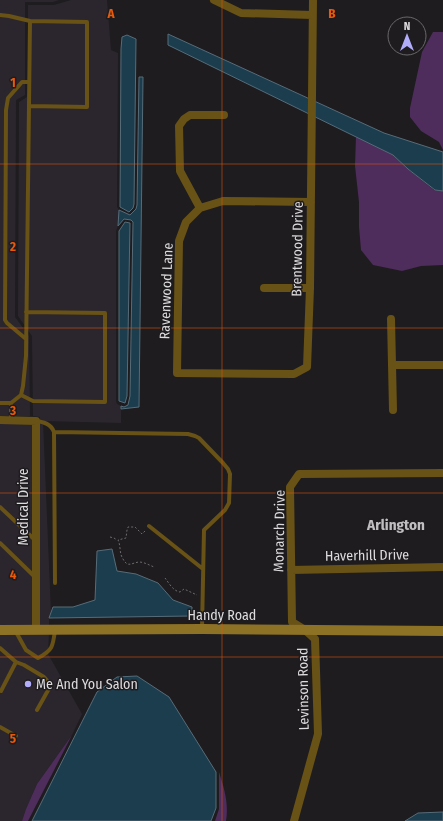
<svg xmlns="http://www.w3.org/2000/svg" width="443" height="821" viewBox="0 0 443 821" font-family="'Fira Sans Condensed',sans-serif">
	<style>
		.built { fill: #2b262d }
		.green { fill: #4e2c5b }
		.water { fill: #1c3d4e; stroke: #566c79 }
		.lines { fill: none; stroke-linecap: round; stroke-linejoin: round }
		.path { stroke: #6d6b6e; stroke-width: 1; stroke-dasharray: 2 2; stroke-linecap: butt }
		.lane { stroke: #685215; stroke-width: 4 }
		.street { stroke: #685215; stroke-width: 8 }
		.secondary { stroke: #8d7125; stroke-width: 10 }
		.grid { fill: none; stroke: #e8590c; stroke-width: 1; stroke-opacity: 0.55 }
		.poi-dot { fill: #b1adfa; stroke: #1e1c1f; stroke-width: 1.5 }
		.labels { text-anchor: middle; stroke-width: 3; stroke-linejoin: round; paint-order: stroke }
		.street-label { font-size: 14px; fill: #dddbdd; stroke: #1e1c1f }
		.poi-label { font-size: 14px; fill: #dddbdd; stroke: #1e1c1f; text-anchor: start }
		.neighbourhood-label { font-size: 15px; font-weight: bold; fill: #c0bec1; stroke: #1e1c1f }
		.grid-label { font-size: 13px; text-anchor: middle; font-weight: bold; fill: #e8590c; stroke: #1e1c1f; stroke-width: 3; stroke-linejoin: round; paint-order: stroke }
	</style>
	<rect width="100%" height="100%" fill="#1e1c1f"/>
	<path class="built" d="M 0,0 L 59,0 L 53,2 L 25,2 L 25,95 L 16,100 L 15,317 L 29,336 L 30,416 L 0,416 Z
		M 71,0 L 107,0 L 111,50 L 118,53 L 117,207 L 119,210 L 118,226 L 116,231 L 116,401 L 117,404 L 121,406 L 121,423 L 43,421 L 51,613 L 49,618 L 49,625 L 39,625 L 40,417 L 33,416 L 32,336 L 18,316 L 19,102 L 27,97 L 28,95 L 28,5 L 54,5 Z
		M 0,424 L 33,424 L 32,626 L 0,626 Z
		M 49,633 L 48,654 L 82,714 L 72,735 L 37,784 L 26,809 L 22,821 L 0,821 L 0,634 Z"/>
	<path class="green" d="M 433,32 L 443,32 L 443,150 L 439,142 L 421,131 L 410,117 L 410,108 L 422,52 Z
		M 356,136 L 393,155 L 408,169 L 434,190 L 443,191 L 443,265 L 421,266 L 402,271 L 373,265 L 361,250 L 359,227 L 359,202 L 355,166 Z
		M 72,735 L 28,821 L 22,821 L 26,809 L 37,784 Z
		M 219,772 C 224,788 229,803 226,821 L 215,821 L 219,809 Z"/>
	<path class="water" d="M 168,34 L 384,133 L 443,152 L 443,191 L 435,190 L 408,169 L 393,155 L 168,45 Z
		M 127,35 L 136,39 L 134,204 L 133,208 L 129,212 L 120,207 L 121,49 L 122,37 Z
		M 139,77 L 143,77 L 139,407 L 121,409 L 121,406 L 124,407 L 128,405 L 130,396 L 133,222 L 131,220 L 124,219 L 118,226 L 119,210 L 130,215 L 136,209 L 137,205 Z
		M 125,222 L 130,223 L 127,396 L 125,403 L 119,401 L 119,231 Z
		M 112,549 L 117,571 L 136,574 L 158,583 L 173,600 L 192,607 L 192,616 L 49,618 L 53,607 L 73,607 L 95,600 L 97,551 Z
		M 137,676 L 169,697 L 216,772 L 216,808 L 211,821 L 32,821 L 97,692 L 117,677 Z
		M 443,812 L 443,821 L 405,821 L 418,813 Z"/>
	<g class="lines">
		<path class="path" d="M 145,531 L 142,534 L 135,527 L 128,527 L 127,530 L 126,538 L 118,540 C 121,546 119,553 123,559 C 128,568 131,563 139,562 C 144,562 149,565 154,567
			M 110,537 L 114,538 L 117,540
			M 165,578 C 169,583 173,591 180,592 L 184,589 L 197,595"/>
		<path class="lane" d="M 0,15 L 9,16 L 30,21 L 26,356 L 23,386 L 21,395 L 11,403 L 0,403
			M 29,106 L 87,107 L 87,22 L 30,21
			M 26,339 L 7,323 L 5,320 L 6,110 L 8,98 L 22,82 L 29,82
			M 21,395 L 33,401 L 105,402 L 105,313 L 26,312
			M 11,420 L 11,403
			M 36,421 C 44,422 51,424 54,432 L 188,434 L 195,436 L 199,438 L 223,463 L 228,469 L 230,474 L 229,503 L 225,510 L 204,530 L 202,629
			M 54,432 L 55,583
			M 0,507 L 35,540
			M 149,526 L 203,569
			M 0,543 L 35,577
			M 16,632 L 26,650 L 38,658 C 53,650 53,646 55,630
			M 0,648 L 16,662 L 24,665 L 44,677 L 51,685 L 37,710
			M 1,691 L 16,662
			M 0,727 L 16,736"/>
		<path class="street" d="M 214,0 L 241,13 L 312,15
			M 311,202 L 223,201 L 200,208 L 186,222 L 179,241 L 177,373 L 294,374 L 307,367 L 310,288 L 313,0
			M 200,208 L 180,171 L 179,126 L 184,119 L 190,115 L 224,115
			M 264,288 L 310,288
			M 391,319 L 393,410
			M 392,365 L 443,365
			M 0,420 L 36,421 L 36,630
			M 291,570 L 443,567
			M 294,821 L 318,734 L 315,639 L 305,630 L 292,622 L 290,487 L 299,474 L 443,473"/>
		<path class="secondary" d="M 0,630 L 202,629 L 443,631"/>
	</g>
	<path class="grid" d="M 222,0 L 222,821M 0,164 L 443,164M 0,328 L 443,328M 0,493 L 443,493M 0,657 L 443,657"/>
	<circle class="poi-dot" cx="28" cy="684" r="4"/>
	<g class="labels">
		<g class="street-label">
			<text transform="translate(297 249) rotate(-89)" y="5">Brentwood Drive</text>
			<text transform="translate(166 291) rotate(-88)" y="5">Ravenwood Lane</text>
			<text transform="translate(23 507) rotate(-90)" y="5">Medical Drive</text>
			<text transform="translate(279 531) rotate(-89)" y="5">Monarch Drive</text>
			<text transform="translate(367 555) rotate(-1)" y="5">Haverhill Drive</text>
			<text x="222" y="620">Handy Road</text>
			<text transform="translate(303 689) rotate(-91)" y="5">Levinson Road</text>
		</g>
		<g class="poi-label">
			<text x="36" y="689">Me And You Salon</text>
		</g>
		<g class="neighbourhood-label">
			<text x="396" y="530">Arlington</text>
		</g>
	</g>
	<g class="grid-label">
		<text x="111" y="18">A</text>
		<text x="332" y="18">B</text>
		<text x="13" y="87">1</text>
		<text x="13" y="251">2</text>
		<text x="13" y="415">3</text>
		<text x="13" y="579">4</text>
		<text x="13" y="743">5</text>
	</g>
	<g transform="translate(407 36)"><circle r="19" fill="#1e1c1f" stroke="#6a686b"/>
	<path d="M0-3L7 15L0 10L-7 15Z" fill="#b1adfa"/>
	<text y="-6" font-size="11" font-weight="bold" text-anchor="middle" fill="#dddbdd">N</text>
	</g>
</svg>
